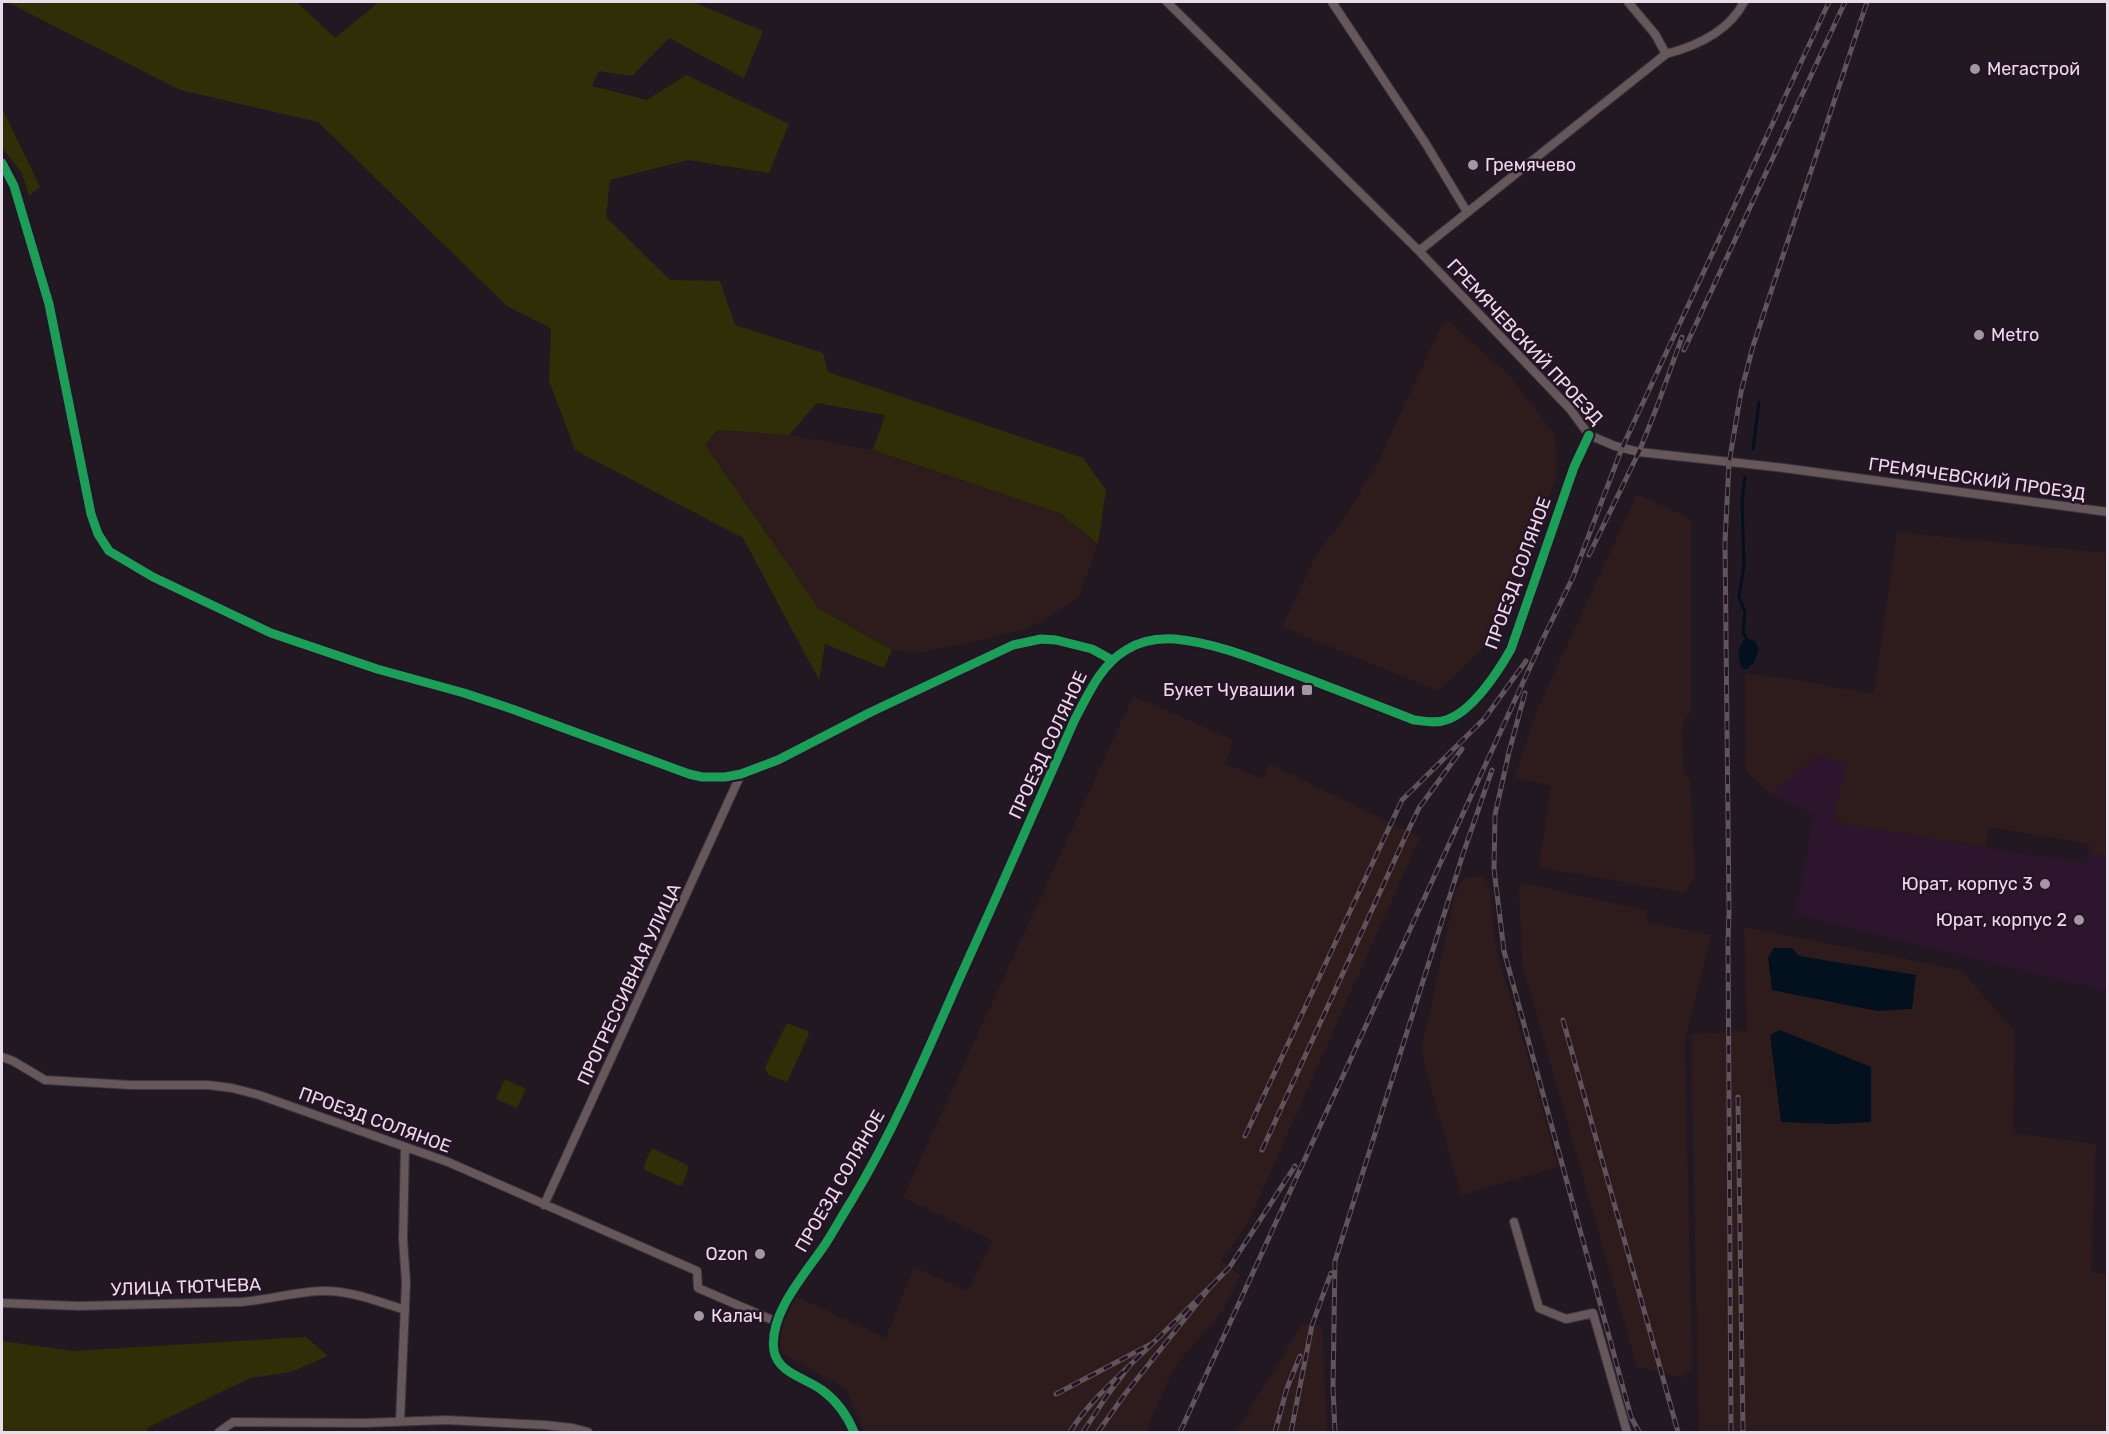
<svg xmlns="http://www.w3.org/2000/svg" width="2109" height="1434" viewBox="0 0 2109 1434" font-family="Rubik,sans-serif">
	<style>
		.built { fill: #2d162d }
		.industrial { fill: #2e1c1c }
		.green { fill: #2e2e07 }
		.water { fill: #03101d }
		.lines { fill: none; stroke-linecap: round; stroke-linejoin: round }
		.stream { stroke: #03101d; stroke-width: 3 }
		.street-casing { stroke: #3d343d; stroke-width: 10 }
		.street { stroke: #65575a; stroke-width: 8 }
		.rail-casing { stroke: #5e5459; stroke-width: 5 }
		.rail { stroke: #271327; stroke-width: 3; stroke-dasharray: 9; stroke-linecap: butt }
		.cycleway-casing { stroke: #271327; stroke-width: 13 }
		.cycleway { stroke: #1a9f57; stroke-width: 9 }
		.poi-dot { fill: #a497a3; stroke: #271327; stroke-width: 2 }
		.labels { text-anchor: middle; stroke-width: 5; stroke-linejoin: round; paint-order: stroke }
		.poi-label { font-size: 18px; fill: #eadbe9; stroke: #271327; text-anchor: start }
		.street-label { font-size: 18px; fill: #eadbe9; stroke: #271327 }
	</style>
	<rect width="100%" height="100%" fill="#221822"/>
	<path class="built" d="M 1818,755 L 1848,763 L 1833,816 L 1844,824 L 2086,864 L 2089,844 L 2093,855 L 2107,855 L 2107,991 L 1796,914 L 1814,814 L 1771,794 Z"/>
	<path class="industrial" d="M 1448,321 L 1509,375 L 1555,435 L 1556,479 L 1481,651 L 1438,691 L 1282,627 L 1318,551 L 1339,526 L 1377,464 L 1443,322 Z
		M 717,430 L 789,435 L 873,450 L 1060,513 L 1098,544 L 1079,597 L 1028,629 L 925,652 L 892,650 L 819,609 L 704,445 Z
		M 1637,494 L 1691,519 L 1691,711 L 1682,724 L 1683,773 L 1690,781 L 1695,875 L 1685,893 L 1539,867 L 1551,786 L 1515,777 L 1538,708 Z
		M 1897,532 L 2107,553 L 2107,855 L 2093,855 L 2089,844 L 1989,827 L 1985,847 L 1844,824 L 1833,816 L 1847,763 L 1818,755 L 1771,794 L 1746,771 L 1745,674 L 1785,678 L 1874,694 Z
		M 1133,696 L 1234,740 L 1225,764 L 1263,779 L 1270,764 L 1420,837 L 1246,1227 L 1221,1260 L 1229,1268 L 1240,1275 L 1224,1309 L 1175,1366 L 1145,1432 L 864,1432 L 847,1390 L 779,1351 L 782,1327 L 795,1296 L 886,1338 L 914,1267 L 968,1291 L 993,1241 L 903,1197 Z
		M 1483,876 L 1490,888 L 1495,946 L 1534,1078 L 1558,1167 L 1461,1195 L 1421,1051 L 1456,890 L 1465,878 Z
		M 1519,882 L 1648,911 L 1646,922 L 1711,935 L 1685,1039 L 1692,1369 L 1682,1378 L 1637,1367 L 1522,964 Z
		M 1744,927 L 1961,970 L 2015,1032 L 2013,1133 L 2096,1144 L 2091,1273 L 2107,1273 L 2107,1432 L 1699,1432 L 1691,1034 L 1747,1031 Z
		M 1302,1324 L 1322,1325 L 1327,1432 L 1236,1432 Z"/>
	<path class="green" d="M 7,2 L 297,2 L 335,38 L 379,2 L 693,2 L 763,31 L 744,78 L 669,38 L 632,76 L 599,71 L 592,86 L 647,100 L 686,75 L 789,124 L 769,173 L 688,160 L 610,180 L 606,217 L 670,280 L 720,281 L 735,325 L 823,353 L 828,372 L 1083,458 L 1106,490 L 1098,544 L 1060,513 L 873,450 L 885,415 L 817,403 L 789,435 L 717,430 L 705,445 L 819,609 L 892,650 L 884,668 L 825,644 L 819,680 L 743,538 L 575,450 L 549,381 L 551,328 L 507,306 L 318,122 L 180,90 Z
		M 2,108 L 40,187 L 29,196 L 22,173 L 2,148 Z
		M 787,1023 L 808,1031 L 809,1034 L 787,1082 L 768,1075 L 765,1067 Z
		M 505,1079 L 526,1089 L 517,1108 L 496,1099 Z
		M 654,1149 L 687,1165 L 689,1168 L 682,1185 L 678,1185 L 645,1170 L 644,1165 L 651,1150 Z
		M 306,1337 L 328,1356 L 291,1372 L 250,1378 L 147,1428 L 147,1432 L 2,1432 L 2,1341 L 73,1351 Z"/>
	<path class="water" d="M 1746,638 L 1755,641 L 1759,649 L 1754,663 L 1747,669 L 1743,669 C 1737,660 1737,646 1746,638 Z
		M 1774,948 L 1792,948 L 1799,956 L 1916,975 L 1912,1009 L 1877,1011 L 1772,990 L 1768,957 Z
		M 1780,1030 L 1871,1067 L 1871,1122 L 1833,1124 L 1781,1122 L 1770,1035 Z"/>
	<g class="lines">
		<path class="stream" d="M 1753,449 L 1759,402
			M 1745,477 L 1742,501 L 1744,565 L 1739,597 L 1745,612 L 1743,632 L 1746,638"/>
		<g class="street-casing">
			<path id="street" d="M 1167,2 L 1419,251 L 1570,409 L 1589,435 L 1615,446 L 1639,452 L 1784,468 L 2108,512
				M 1332,2 L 1426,144 L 1467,212
				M 1628,2 L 1655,34 L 1666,54
				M 2,163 L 14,186 L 49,304 L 91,514 L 98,534 L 109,551 L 153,577 L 271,633 L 377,669 L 464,693 L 512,709 L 689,774 L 702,777 L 725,777 L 741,774 L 778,760 L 871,712 L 1013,645 L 1041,639 L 1056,640 L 1092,649 L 1112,660
				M 1419,251 L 1666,54 C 1697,46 1729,31 1744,2
				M 2,1057 L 13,1061 L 45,1080 L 131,1085 L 208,1085 L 232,1088 L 259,1095 L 448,1162 L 697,1271 L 698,1288 L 777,1322
				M 544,1205 L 741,774
				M 1514,1222 L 1539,1308 L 1566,1319 L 1593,1313 L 1627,1432
				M 2,1303 L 79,1306 L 241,1302 C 270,1300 299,1290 328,1291 C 355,1292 380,1302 405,1310
				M 400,1421 L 406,1282 L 403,1239 L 405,1147
				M 219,1432 L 233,1422 L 364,1423 L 446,1420 L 545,1425 L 573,1428 L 588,1432
				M 854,1432 C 847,1415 837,1401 822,1390 C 806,1378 778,1373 774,1351 C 768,1313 807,1272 826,1243 C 835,1229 843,1214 852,1200 C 893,1132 925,1057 957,984 C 997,896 1036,808 1075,719 C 1089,693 1100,666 1126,650 C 1140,641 1158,638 1175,639 C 1209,642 1244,655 1276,667 C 1323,684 1368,702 1414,720 C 1425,721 1435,724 1446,720 C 1472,712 1498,672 1511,649 L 1574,467 L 1589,435"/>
		</g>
		<use href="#street" class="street"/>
		<g class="rail-casing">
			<path id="rail" d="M 1684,350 L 1845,2
				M 1589,555 L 1639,452 L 1658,404 L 1682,337
				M 1525,693 L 1509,752 L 1495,815 L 1494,869 L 1504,951 L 1631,1417 L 1639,1432
				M 1563,1020 L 1678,1432
				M 1738,1097 L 1743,1432
				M 1245,1136 L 1402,800 L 1485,718 L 1526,661
				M 1262,1150 L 1408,831 L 1419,808 L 1462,749
				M 1211,1286 L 1229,1268 L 1295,1166
				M 1056,1394 L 1153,1343 L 1130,1365
				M 1070,1432 C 1086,1406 1108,1386 1130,1365 L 1106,1397 L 1083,1432
				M 1098,1432 L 1125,1394 L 1211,1286 L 1153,1343
				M 1180,1432 L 1542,641 L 1573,577 L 1622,448 L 1829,2
				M 1275,1432 L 1287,1388 L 1300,1356
				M 1291,1432 L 1312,1325 L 1331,1273
				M 1335,1432 L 1333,1388 L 1335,1261 L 1463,854 L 1492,770
				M 1731,1432 L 1728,941 L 1729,913 L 1725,542 L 1729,463 L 1741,392 L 1753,346 L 1867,2"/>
		</g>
		<use href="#rail" class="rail"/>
		<g class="cycleway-casing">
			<path id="cycleway" d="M 2,163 L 14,186 L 49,304 L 91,514 L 98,534 L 109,551 L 153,577 L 271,633 L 377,669 L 464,693 L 512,709 L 689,774 L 702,777 L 725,777 L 741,774 L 778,760 L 871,712 L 1013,645 L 1041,639 L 1056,640 L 1092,649 L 1112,660
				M 854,1432 C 847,1415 837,1401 822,1390 C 806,1378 778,1373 774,1351 C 768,1313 807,1272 826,1243 C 835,1229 843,1214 852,1200 C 893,1132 925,1057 957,984 C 997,896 1036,808 1075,719 C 1089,693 1100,666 1126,650 C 1140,641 1158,638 1175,639 C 1209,642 1244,655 1276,667 C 1323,684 1368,702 1414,720 C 1425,721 1435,724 1446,720 C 1472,712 1498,672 1511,649 L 1574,467 L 1589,435"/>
		</g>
		<use href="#cycleway" class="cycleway"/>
	</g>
	<g class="poi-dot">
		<circle cx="1975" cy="69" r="6"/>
		<circle cx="1473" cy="165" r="6"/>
		<circle cx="1979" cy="335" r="6"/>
		<rect x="1301" y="684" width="12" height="12" rx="3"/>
		<circle cx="2045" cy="884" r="6"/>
		<circle cx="2079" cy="920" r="6"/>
		<circle cx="760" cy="1254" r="6"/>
		<circle cx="699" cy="1316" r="6"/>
	</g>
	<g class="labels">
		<g class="poi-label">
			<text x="1987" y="75">Мегастрой</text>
			<text x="1485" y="171">Гремячево</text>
			<text x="1991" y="341">Metro</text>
			<text x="1295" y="696" text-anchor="end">Букет Чувашии</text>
			<text x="2033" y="890" text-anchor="end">Юрат, корпус 3</text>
			<text x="2067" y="926" text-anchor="end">Юрат, корпус 2</text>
			<text x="748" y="1260" text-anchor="end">Ozon</text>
			<text x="711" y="1322">Калач</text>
		</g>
		<g class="street-label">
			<text transform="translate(1525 342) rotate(47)" y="6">ГРЕМЯЧЕВСКИЙ ПРОЕЗД</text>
			<text transform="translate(1977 479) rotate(8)" y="6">ГРЕМЯЧЕВСКИЙ ПРОЕЗД</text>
			<text transform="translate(1518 573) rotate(-70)" y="6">ПРОЕЗД СОЛЯНОЕ</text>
			<text transform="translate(1048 745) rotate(-65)" y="6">ПРОЕЗД СОЛЯНОЕ</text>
			<text transform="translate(629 984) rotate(-65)" y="6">ПРОГРЕССИВНАЯ УЛИЦА</text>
			<text transform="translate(375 1120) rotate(20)" y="6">ПРОЕЗД СОЛЯНОЕ</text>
			<text transform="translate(840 1181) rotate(-60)" y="6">ПРОЕЗД СОЛЯНОЕ</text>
			<text transform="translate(186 1287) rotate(-2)" y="6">УЛИЦА ТЮТЧЕВА</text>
		</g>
	</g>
	<rect width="2109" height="1434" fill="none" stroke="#eadbe9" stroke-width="6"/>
</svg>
